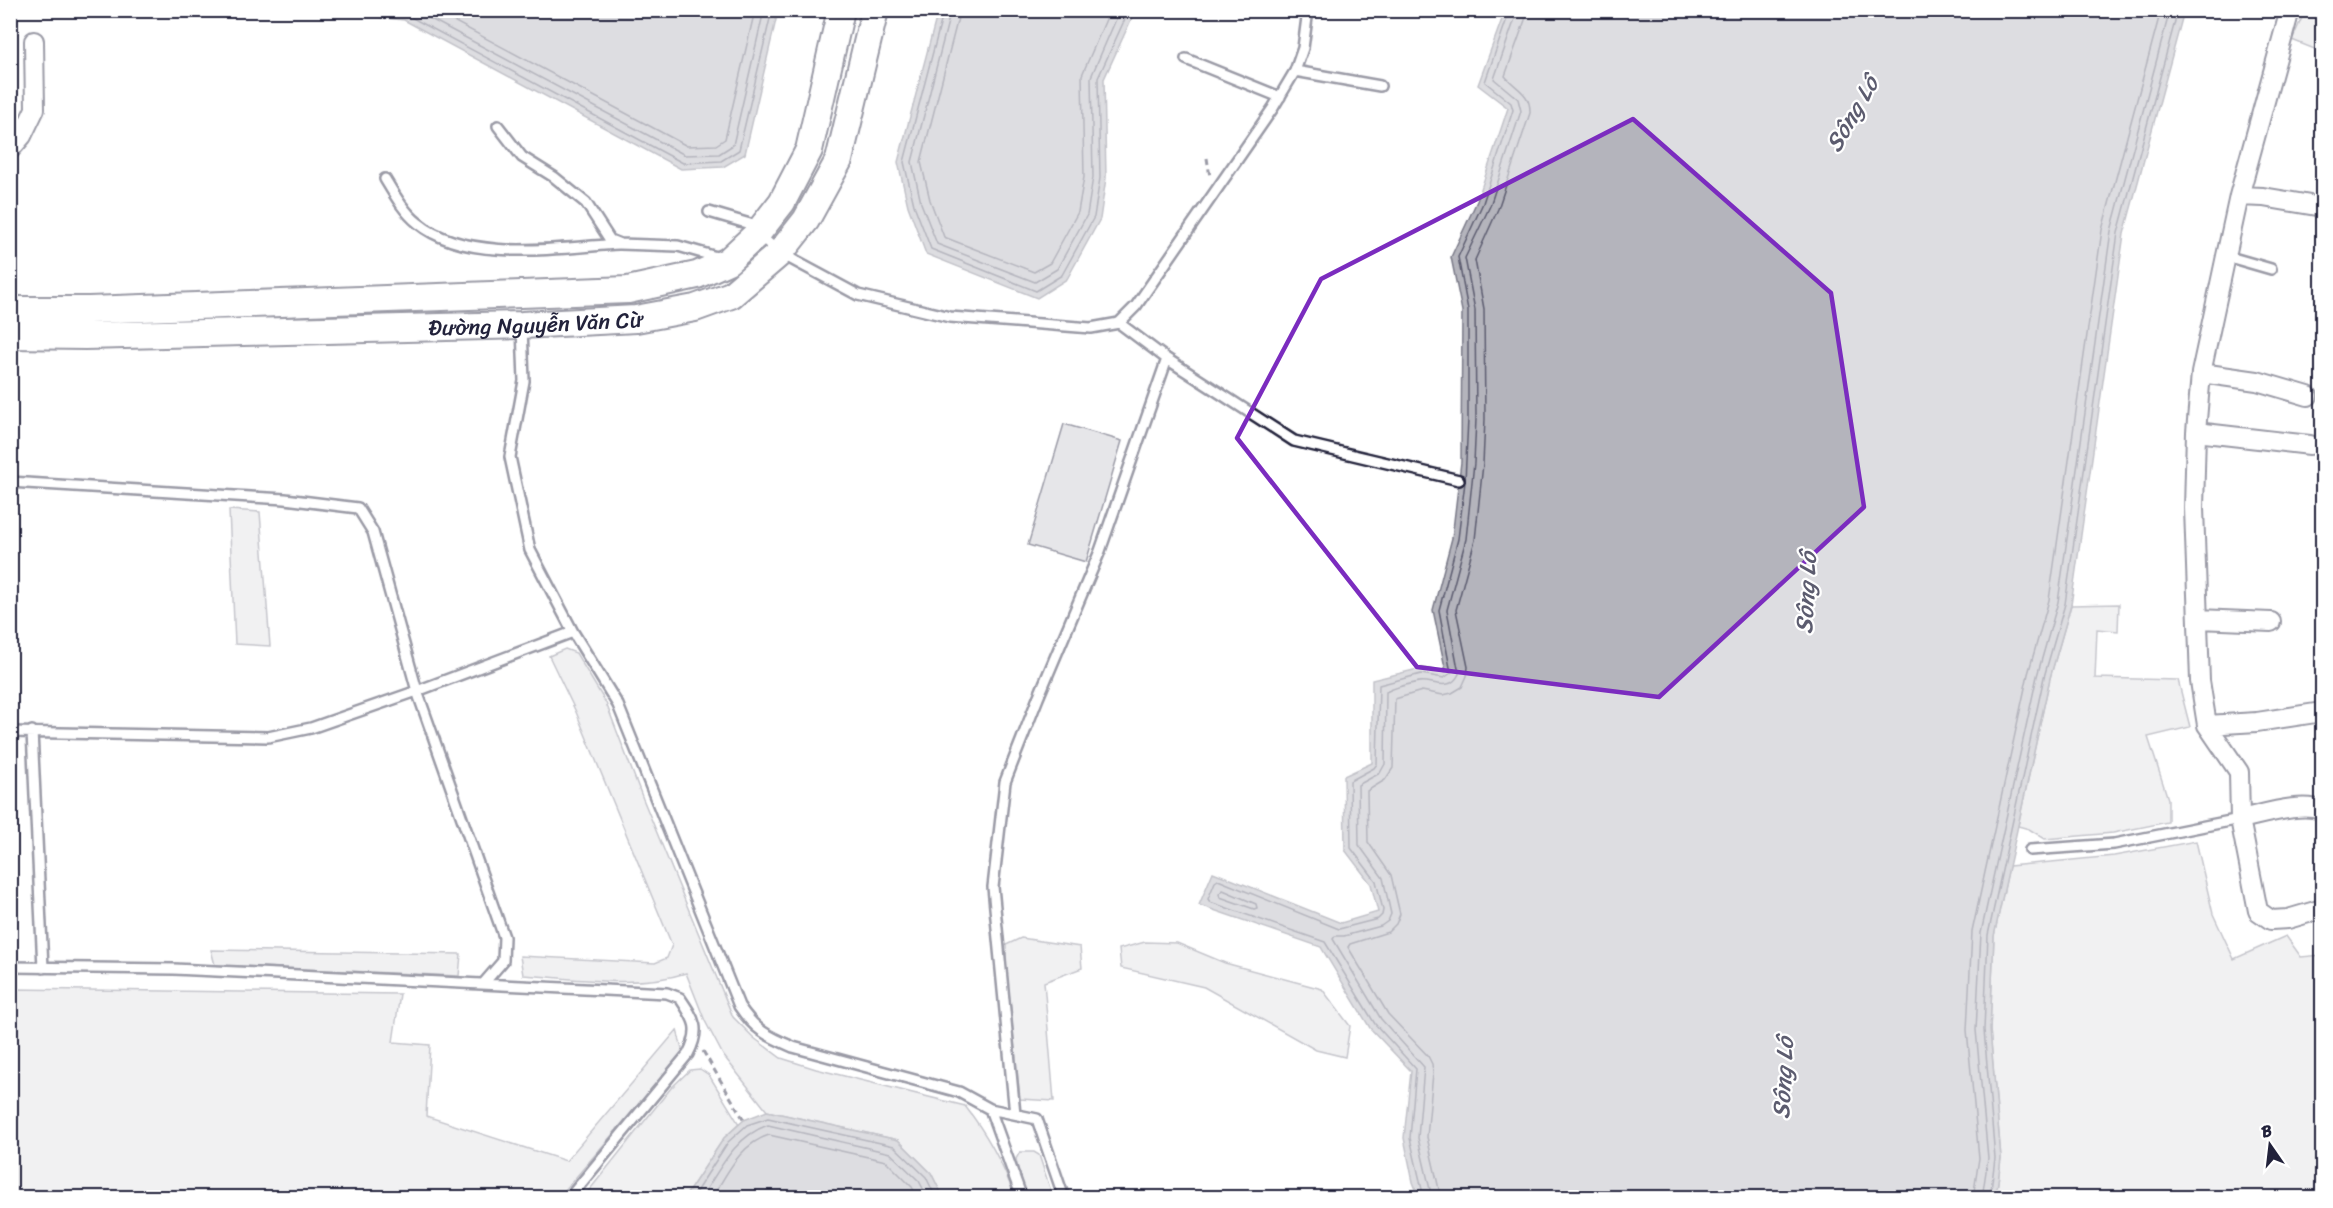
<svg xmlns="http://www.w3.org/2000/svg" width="2333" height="1208" viewBox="0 0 2333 1208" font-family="Sriracha,sans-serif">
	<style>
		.green { fill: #dfdfe2; stroke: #80808e; stroke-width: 1.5 }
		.water { fill: #b4b4bc; stroke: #7a7a88; stroke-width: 1.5 }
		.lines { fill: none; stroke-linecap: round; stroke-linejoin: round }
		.shore { stroke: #5c5c6f; stroke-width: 1.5 }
		.building { fill: #c8c8cf; stroke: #22223b; stroke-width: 1.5 }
		.lane-casing { stroke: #22223b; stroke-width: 14 }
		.street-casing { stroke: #22223b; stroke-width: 22 }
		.secondary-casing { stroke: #22223b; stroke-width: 30 }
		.path { stroke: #22223b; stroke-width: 3; stroke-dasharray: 6 4.5; stroke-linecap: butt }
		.lane { stroke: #fff; stroke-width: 9 }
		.street { stroke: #fff; stroke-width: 18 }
		.secondary { stroke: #fff; stroke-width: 26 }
		.marked { fill: none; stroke: #7b2cbf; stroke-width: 4.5; stroke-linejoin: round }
		.labels { text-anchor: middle; stroke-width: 4.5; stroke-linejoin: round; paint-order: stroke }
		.street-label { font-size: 22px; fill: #22223b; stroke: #fff }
		.water-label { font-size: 24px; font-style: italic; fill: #5c5c6f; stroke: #fff }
	</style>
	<rect width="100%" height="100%" fill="#fff"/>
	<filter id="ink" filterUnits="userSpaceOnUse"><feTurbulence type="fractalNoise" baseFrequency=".0167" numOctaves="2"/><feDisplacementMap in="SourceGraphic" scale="12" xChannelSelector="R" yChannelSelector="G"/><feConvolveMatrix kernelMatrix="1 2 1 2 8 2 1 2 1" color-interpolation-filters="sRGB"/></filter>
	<g filter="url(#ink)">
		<path class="green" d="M 2305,11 L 2322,11 L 2322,52 L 2292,40 Z
			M 229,510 L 260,512 L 270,646 L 235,644 Z
			M 2119,604 L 2118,631 L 2097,629 L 2095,678 L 2178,680 L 2190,727 L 2148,737 L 2168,799 L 2168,822 L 2113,833 L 2045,839 L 2029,829 L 2018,826 L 2050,678 L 2071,605 Z
			M 565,649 L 576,653 L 606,703 L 643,799 L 733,1017 L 754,1038 L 781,1058 L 816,1069 L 965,1106 C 987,1134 1003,1164 1015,1197 L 943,1197 L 931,1173 L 898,1140 L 767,1111 L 723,1055 L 705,1021 L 686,973 C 637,989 574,978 523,975 L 520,956 L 655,963 L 667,958 L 672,945 L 576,712 L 549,656 Z
			M 2196,841 L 2213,914 L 2234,959 L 2286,936 L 2301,957 L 2322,955 L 2322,1197 L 1996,1198 L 2001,1158 L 1990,1030 L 1994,936 L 2009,866 L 2114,856 Z
			M 1021,938 L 1080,947 L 1082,968 L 1044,982 L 1054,1101 L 1020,1099 L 1006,963 L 1006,945 Z
			M 1145,942 L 1177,943 L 1225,963 L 1322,989 L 1350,1026 L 1345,1057 L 1316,1050 L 1204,987 L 1121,968 L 1119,949 Z
			M 211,950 L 461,954 L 459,976 L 215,965 Z
			M 11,989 L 400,994 L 393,1042 L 430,1045 L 426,1116 L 566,1161 L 677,1030 L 683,1052 L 559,1197 L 11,1197 Z
			M 700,1069 L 709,1075 L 739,1124 L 724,1138 L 685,1197 L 583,1198 L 671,1088 L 690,1070 Z
			M 1020,1152 L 1034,1152 L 1039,1155 L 1053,1197 L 1027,1197 L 1019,1175 L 1016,1159 Z"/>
		<path class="water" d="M 355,11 L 778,11 L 745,154 L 723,167 L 681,169 L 404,20 L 367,16 Z
			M 938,11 L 1135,11 L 1104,79 L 1106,178 L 1100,219 L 1067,279 L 1037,298 L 926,254 L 908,206 L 898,162 Z
			M 1505,11 L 2184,11 L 2124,234 L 2071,605 L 2050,678 L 1994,936 L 1990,1030 L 2001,1158 L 1996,1197 L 1419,1197 L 1413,1182 L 1404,1138 L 1411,1071 L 1370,1028 L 1321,947 L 1199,905 L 1213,872 L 1341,923 L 1378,912 L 1371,884 L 1345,850 L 1344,776 L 1372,763 L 1372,680 L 1422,668 L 1446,672 L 1433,610 L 1452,538 L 1461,462 L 1462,311 L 1451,257 L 1477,201 L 1508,108 L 1478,85 Z
			M 767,1111 L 898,1140 L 931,1173 L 943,1197 L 685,1197 L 724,1138 L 744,1120 Z"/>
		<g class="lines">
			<path class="shore" d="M 370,10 L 407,15 L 683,163 L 721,161 L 739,150 L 772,10
				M 414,10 L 685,155 L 719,154 L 733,145 L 764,10
				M 433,10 L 687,146 L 716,145 L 725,139 L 755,10
				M 944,10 L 904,162 L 914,205 L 931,249 L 1036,291 L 1062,275 L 1094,217 L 1100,178 L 1098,78 L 1129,10
				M 951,10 L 912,162 L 921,203 L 937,244 L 1035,282 L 1057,269 L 1087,215 L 1093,177 L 1091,77 L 1120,10
				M 960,10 L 921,162 L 930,200 L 944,237 L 1034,272 L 1050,263 L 1078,212 L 1084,177 L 1082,75 L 1110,10
				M 1465,481 L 1468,419 L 1468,310 L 1458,257 L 1483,203 L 1513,110 L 1511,103 L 1485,82 L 1510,10
				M 1223,890 L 1256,904 L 1257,908 L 1254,909 L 1220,897 L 1219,894 Z
				M 692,1198 L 728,1142 L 747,1125 L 768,1118 L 894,1146 L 926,1177 L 936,1198
				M 701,1198 C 720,1169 734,1137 768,1125 L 890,1153 L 919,1181 L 928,1198
				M 712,1198 C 727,1174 740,1144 769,1135 L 886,1161 L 912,1187 L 918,1198
				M 1424,1198 L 1410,1138 L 1416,1069 L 1375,1024 L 1325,942 L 1210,902 L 1208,899 L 1215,882 L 1218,880 L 1339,929 L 1378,919 L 1382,915 L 1383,910 L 1376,881 L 1351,848 L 1350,781 L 1374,768 L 1377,764 L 1379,685 L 1421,674 L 1444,678 L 1451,673 L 1439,610 L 1458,539 L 1465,482
				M 1432,1198 L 1418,1138 L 1424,1067 L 1381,1019 L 1333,939 L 1335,936 L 1344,936 L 1381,926 L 1388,921 L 1391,914 L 1383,878 L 1359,845 L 1358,785 L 1380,773 L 1385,764 L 1386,692 C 1395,687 1409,684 1419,682 C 1434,680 1450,693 1459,674 L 1447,610 L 1466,539 L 1474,463 L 1476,419 L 1475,310 L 1465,258 L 1490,206 L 1521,111 L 1518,99 L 1494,79 L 1518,10
				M 1441,1198 L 1427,1137 L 1433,1073 L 1432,1064 L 1428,1056 L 1388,1014 L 1348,947 L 1350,944 L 1388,932 L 1396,924 L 1400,914 L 1391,875 L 1368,842 L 1367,791 L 1385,780 L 1393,768 L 1395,699 L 1422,691 L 1443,695 L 1452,693 L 1462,687 L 1467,676 L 1468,667 L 1456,610 L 1475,540 L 1483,464 L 1485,419 L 1484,309 L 1475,260 L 1498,209 L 1530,113 C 1531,93 1516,89 1505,76 L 1525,20 L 1527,10
				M 1973,1198 L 1979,1158 L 1967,1030 L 1972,932 L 2028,674 L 2049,600 L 2102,230 L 2161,10
				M 1982,1198 L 1988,1158 L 1976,1030 L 1981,933 L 2037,676 L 2058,602 L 2111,231 L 2170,10
				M 1990,1198 L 1995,1158 L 1984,1030 L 1988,935 L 2044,677 L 2065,604 L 2118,233 L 2178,10"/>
		</g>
		<path class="building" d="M 1064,424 L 1122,441 L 1086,562 L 1028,545 Z"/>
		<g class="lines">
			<g class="lane-casing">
				<path id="lane" d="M 1186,59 L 1280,97
					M 1295,71 L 1380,86
					M 498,126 L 522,157 L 554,177 L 586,203 L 610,240 L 620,244 L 678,246 L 720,258
					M 385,179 C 394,194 404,212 418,223 C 466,263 559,248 618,244
					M 709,212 L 760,227
					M 759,235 L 780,253 L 858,295 L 950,317 L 1091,328 L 1119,323 L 1136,306 L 1273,108 L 1295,71 L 1303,48 L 1308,10
					M 2226,256 L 2271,269
					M 1119,323 L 1167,359 L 1294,441 L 1459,480
					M 522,327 L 524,381 L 510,457 L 530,550 L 573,632 L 618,705 L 739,1006 C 755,1030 767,1036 793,1047 L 959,1092 L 990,1109 L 1037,1119 L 1064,1198
					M 10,482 L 285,499 L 358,508 L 373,532 L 417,691 L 504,937 L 503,961 L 483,984
					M 32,731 L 43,968
					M 10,732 L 268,737 L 311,728 L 417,691 L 573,632
					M 2030,850 L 2114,844 L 2240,819
					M 10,967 L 174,969 L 667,993 L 680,998 C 695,1020 701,1029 688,1054 L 569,1198
					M 990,1109 L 1022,1198
					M 1015,1114 L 993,887 L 1005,782 L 1038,698 L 1100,551 L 1167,359"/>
			</g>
			<g class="street-casing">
				<path id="street" d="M 2290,10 L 2239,196 L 2226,256 L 2201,373 L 2196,432 L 2194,508 L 2200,681 L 2207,725 L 2239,772 L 2240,819 L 2258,911 L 2271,920 L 2288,919 L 2322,909
					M 10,150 L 22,136 L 35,109 L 34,41
					M 2239,196 L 2263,197 L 2322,207
					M 2201,373 L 2257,381 L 2308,396
					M 2196,432 L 2310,445
					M 2198,619 L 2271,622
					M 2207,725 L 2257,722 L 2322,712
					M 2240,819 C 2261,815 2304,801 2322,811"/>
			</g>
			<g class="secondary-casing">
				<g id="secondary">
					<path d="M 10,310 L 89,310 L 628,290 L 697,275 L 728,261 L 757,234 L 782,202 L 809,150 L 841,10"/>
					<path id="s1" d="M 10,335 L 85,336 L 522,325 L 636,319 L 695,308 L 731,295 L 780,253 L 806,220 L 839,160 L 875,10"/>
				</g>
			</g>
			<path class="path" d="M 1207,158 L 1210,177
				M 703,1051 L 744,1120"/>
			<use href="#lane" class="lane"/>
			<use href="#street" class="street"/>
			<use href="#secondary" class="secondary"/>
		</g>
	</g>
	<path d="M0 0H2333V1208H0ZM 1633,119 L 1831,293 L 1864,507 L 1659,697 L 1417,667 L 1237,438 L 1321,279 Z" fill="#fff" fill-opacity=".55" fill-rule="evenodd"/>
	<path class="marked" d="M 1633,119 L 1831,293 L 1864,507 L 1659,697 L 1417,667 L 1237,438 L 1321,279 Z"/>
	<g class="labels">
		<g class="street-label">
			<text dy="8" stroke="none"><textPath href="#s1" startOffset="526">Đường Nguyễn Văn Cừ</textPath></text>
		</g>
		<g class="water-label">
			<text transform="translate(1852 114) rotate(-60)" y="8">Sông Lô</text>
			<text transform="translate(1806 593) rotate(-87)" y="8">Sông Lô</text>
			<text transform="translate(1783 1078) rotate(-87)" y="8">Sông Lô</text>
		</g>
	</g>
	<rect width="2333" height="1208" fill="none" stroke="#fff" stroke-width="36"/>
	<rect x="18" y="18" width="2297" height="1172" fill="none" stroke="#22223b" stroke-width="2" filter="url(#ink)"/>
	<g transform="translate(2270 1145) rotate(346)" stroke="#ffffff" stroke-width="4.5" paint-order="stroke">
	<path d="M0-4.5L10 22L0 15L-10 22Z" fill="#22223b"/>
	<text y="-9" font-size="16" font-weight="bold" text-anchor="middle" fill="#22223b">B</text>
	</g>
</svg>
